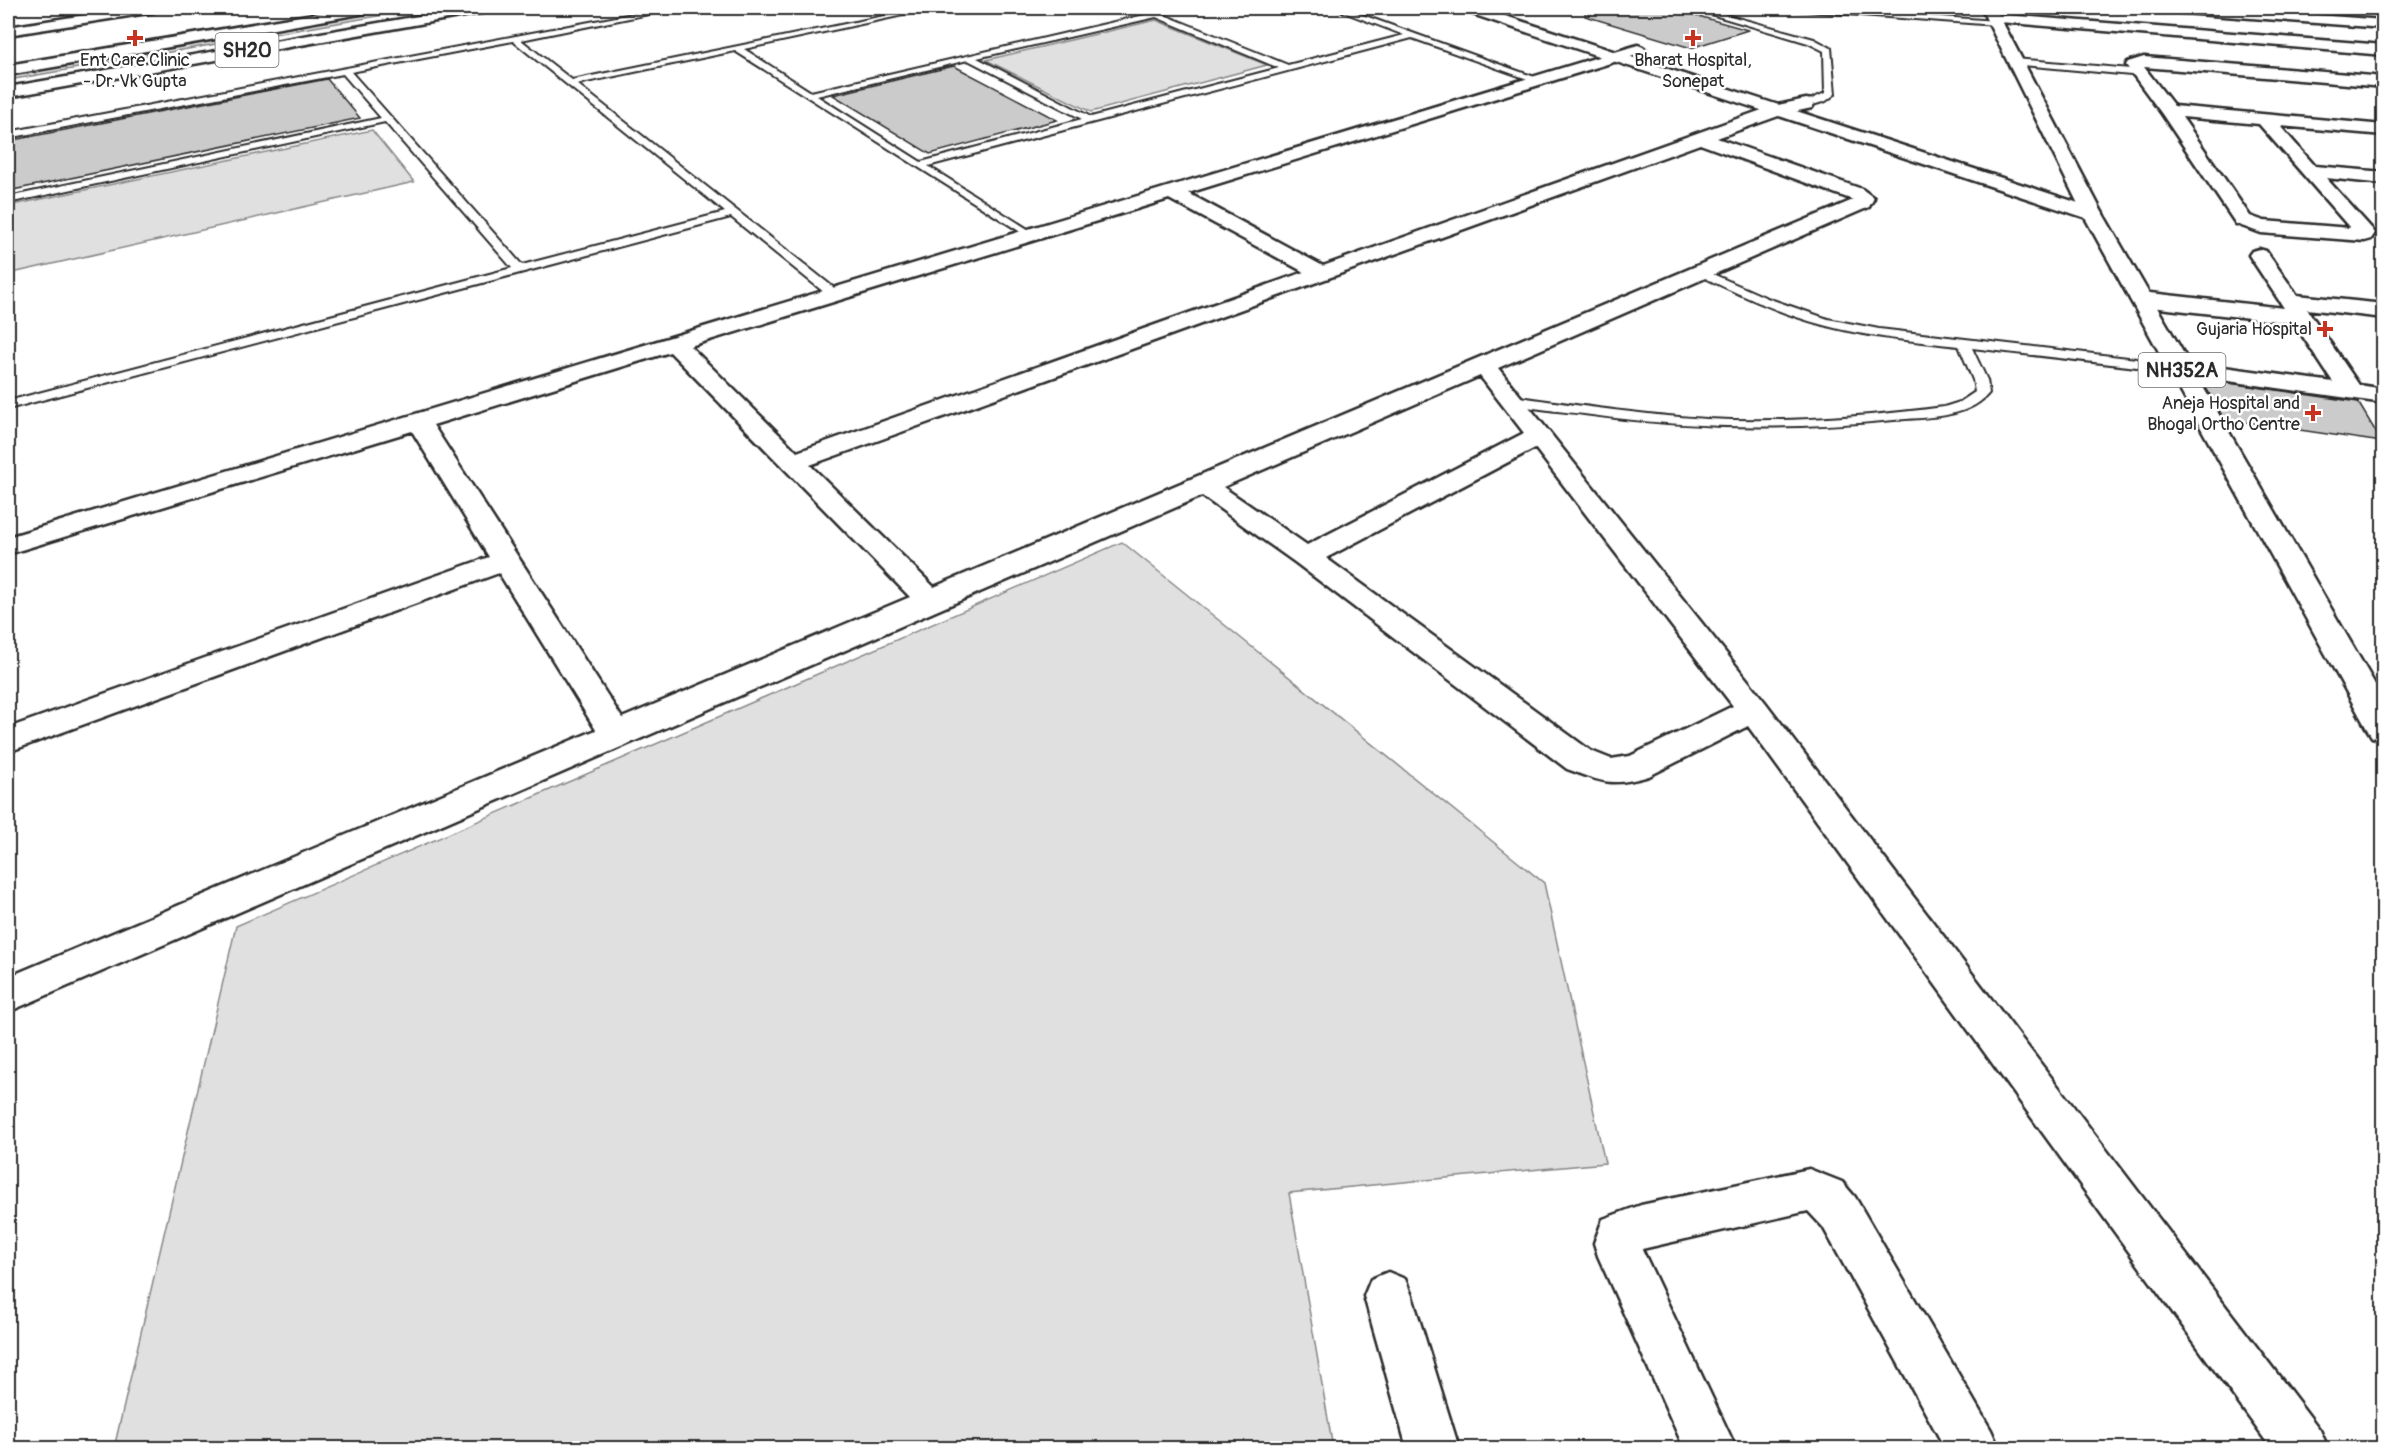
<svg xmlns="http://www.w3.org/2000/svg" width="2391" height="1456" viewBox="0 0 2391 1456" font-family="Pangolin,sans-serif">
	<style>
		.green { fill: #e0e0e0; stroke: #868686; stroke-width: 1.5 }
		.building { fill: #cbcbcb; stroke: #2b2b2b; stroke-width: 1.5 }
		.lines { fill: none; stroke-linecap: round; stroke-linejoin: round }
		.lane-casing { stroke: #2b2b2b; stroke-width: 4 }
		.street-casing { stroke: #2b2b2b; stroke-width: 5 }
		.secondary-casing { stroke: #2b2b2b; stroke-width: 5 }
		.primary-casing { stroke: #2b2b2b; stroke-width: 5 }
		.highway-casing { stroke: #2b2b2b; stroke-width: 5 }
		.lane { fill: #fff; fill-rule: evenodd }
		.street { fill: #fff; fill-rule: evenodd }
		.secondary { fill: #fff; fill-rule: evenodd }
		.primary { fill: #fff; fill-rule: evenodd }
		.highway { fill: #fff; fill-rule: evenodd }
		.poi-dot { fill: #c8321e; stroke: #fff; stroke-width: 2 }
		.labels { text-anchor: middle; stroke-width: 5; stroke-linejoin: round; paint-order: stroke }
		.far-poi-label { font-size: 18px; fill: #2b2b2b; stroke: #fff }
		.shield { fill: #fff; stroke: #6b6b6b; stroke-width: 1.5 }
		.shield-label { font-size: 20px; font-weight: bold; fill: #2b2b2b }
	</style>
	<rect width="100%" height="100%" fill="#fff"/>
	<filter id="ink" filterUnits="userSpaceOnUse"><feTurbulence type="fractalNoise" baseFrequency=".0167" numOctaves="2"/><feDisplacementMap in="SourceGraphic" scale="12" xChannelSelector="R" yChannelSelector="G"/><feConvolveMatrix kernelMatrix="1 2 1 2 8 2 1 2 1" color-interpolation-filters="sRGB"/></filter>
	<g filter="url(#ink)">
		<path class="green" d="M 386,8 L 424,8 L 8,80 L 8,72 Z
			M 1156,20 L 1267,65 L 1091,112 L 986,60 Z
			M 372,130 L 414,182 L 8,274 L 8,206 Z
			M 1122,542 L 1544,883 L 1605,1163 L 1289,1193 L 1333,1448 L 114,1448 L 236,926 Z"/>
		<path class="building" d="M 1586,8 L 1670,8 L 1748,30 L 1691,48 L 1585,16 Z
			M 954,66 L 1057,120 L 930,154 L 833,95 Z
			M 327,79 L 360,118 L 8,191 L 8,141 Z
			M 2201,379 L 2358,402 L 2382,442 L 2224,419 Z"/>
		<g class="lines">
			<g class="lane-casing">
				<path id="lane" d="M 664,8 L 678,8 L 521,40 L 572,80 L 923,8 L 936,8 L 744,49 L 811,92 L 1149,14 L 1143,10 L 1147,8 L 1288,65 L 1404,35 L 1333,8 L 1343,8 L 1543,80 L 1536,82 L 1412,38 L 928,166 L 1034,233 L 1036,235 L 1030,238 L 735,51 L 577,84 L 838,291 L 838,297 L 830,297 L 731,217 L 8,409 L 8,401 L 512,268 L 385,122 L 8,203 L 8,197 L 381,118 L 343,74 L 8,138 L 8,132 ZM 1156,17 L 1279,68 L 1091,117 L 977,58 ZM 513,41 L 725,212 L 522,265 L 351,72 ZM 968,60 L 1082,119 L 921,162 L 817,96 Z
					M 1690,8 L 1701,8 L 1814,39 L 1831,48 L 1835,94 L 1826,101 L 1806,107 L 1801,104 L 1825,93 L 1824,51 L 1808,43 Z
					M 1789,8 L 1818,8 L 1996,21 L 2000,23 L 1996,25 L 1793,10 Z
					M 2015,59 L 2142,70 L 2146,73 L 2142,76 L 2012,64 L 2012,60 Z
					M 1699,268 L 1767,298 L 1828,319 L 1879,329 L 2180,364 L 2186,368 L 2180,372 L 1972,348 L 1987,380 L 1989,393 C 1968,419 1925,417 1894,420 C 1790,430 1688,429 1584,414 C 1559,411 1532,409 1507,403 L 1505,400 L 1507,397 L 1512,396 C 1577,405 1641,415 1707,419 C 1785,423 1866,417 1944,407 L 1960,402 L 1975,392 L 1973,380 L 1959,346 C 1913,341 1867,337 1823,325 C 1778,313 1736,293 1695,273 L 1693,271 Z"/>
			</g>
			<g class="street-casing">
				<path id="street" d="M 130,8 L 161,8 L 154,12 L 8,35 L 8,27 Z
					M 349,8 L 379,8 L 372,12 L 8,75 L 8,65 Z
					M 2163,8 L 2221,8 L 2384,20 L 2384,28 L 2170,12 Z
					M 1993,14 L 2384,45 L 2384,55 L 1988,21 L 1986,18 Z
					M 1638,45 L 1643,47 L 1646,50 L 1643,53 L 1188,193 L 1323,266 L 1773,106 L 1806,99 L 1812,100 L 1814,104 L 1812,108 L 1784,114 L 1717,138 L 1862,189 L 1874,198 L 1869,207 L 1498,368 L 1765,702 L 2320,1430 L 2328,1448 L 2271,1448 L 1748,726 L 1649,776 C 1611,787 1602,782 1567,769 L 1296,563 L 1202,496 L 8,1012 L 8,977 L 596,730 L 499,573 L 8,752 L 8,728 L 489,557 L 412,431 L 8,554 L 8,537 ZM 1700,144 L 1853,200 L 934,587 L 810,465 ZM 1169,199 L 1304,272 L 797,452 L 690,346 ZM 670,352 L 910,597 L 622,718 L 433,425 ZM 1480,376 L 1524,433 L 1307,545 L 1223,487 ZM 1535,448 L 1733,706 L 1630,756 L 1611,759 L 1591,751 L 1326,558 Z
					M 2144,57 L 2384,77 L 2384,87 L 2144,67 L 2174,106 L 2384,125 L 2384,135 L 2280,126 L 2315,166 L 2384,172 L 2384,184 L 2326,178 L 2372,229 L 2375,233 L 2371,239 L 2364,241 L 2261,233 L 2236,224 L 2162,114 L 2126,65 L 2128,62 ZM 2182,117 L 2259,124 L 2350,228 L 2264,221 L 2250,216 Z
					M 2259,249 L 2266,251 L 2297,295 L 2384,304 L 2384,318 L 2307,309 L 2359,385 L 2384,389 L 2384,403 L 2172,373 L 2168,368 L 2172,363 L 2180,361 L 2333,382 L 2294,323 L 2141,306 L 2133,304 L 2130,299 L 2133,294 L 2141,292 L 2284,308 L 2249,255 L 2252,251 Z
					M 1809,1169 L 1842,1182 L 1855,1197 L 1991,1430 L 1999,1448 L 1945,1448 L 1823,1227 L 1808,1211 L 1642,1249 L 1736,1448 L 1684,1448 L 1598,1256 L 1594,1243 L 1603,1219 L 1641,1205 Z
					M 1388,1272 L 1405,1279 L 1412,1296 L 1459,1448 L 1407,1448 L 1364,1296 L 1371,1279 Z"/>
			</g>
			<g class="secondary-casing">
				<path id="secondary" d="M 1461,8 L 1481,8 L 2100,210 L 2103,214 L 2100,218 L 2086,218 L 1463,11 Z"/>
			</g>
			<g class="primary-casing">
				<path id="primary" d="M 465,8 L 494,8 L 487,12 L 8,97 L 8,87 Z"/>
			</g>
			<g class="highway-casing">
				<path id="highway" d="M 1981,8 L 1995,8 L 2103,214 L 2384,700 L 2384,740 L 2372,737 L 2367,729 L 2083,214 Z"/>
			</g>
			<use href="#lane" class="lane"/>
			<use href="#street" class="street"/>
			<use href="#secondary" class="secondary"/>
			<use href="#primary" class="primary"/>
			<use href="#highway" class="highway"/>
		</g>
	</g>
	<g class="poi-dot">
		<path d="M132 29h6v6h6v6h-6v6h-6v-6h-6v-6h6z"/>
		<path d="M1690 29h6v6h6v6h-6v6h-6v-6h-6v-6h6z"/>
		<path d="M2322 320h6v6h6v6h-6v6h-6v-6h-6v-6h6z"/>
		<path d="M2310 404h6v6h6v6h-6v6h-6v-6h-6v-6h6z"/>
	</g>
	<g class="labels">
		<g class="far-poi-label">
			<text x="135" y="66">Ent Care Clinic<tspan x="135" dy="21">- Dr. Vk Gupta</tspan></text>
			<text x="1693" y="66">Bharat Hospital,<tspan x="1693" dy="21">Sonepat</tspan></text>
			<text x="2312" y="335" text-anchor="end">Gujaria Hospital</text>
			<text x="2300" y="409" text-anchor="end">Aneja Hospital and<tspan x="2300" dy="21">Bhogal Ortho Centre</tspan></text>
		</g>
		<g class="shield">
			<rect x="215.5" y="33" width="63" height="34" rx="4.5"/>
			<rect x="2138.5" y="353" width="87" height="34" rx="4.5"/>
		</g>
		<g class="shield-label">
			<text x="247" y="57">SH20</text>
			<text x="2182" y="377">NH352A</text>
		</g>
	</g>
	<rect width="2391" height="1456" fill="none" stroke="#fff" stroke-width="30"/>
	<rect x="15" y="15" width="2361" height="1426" fill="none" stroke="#2b2b2b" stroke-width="2" filter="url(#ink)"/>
</svg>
